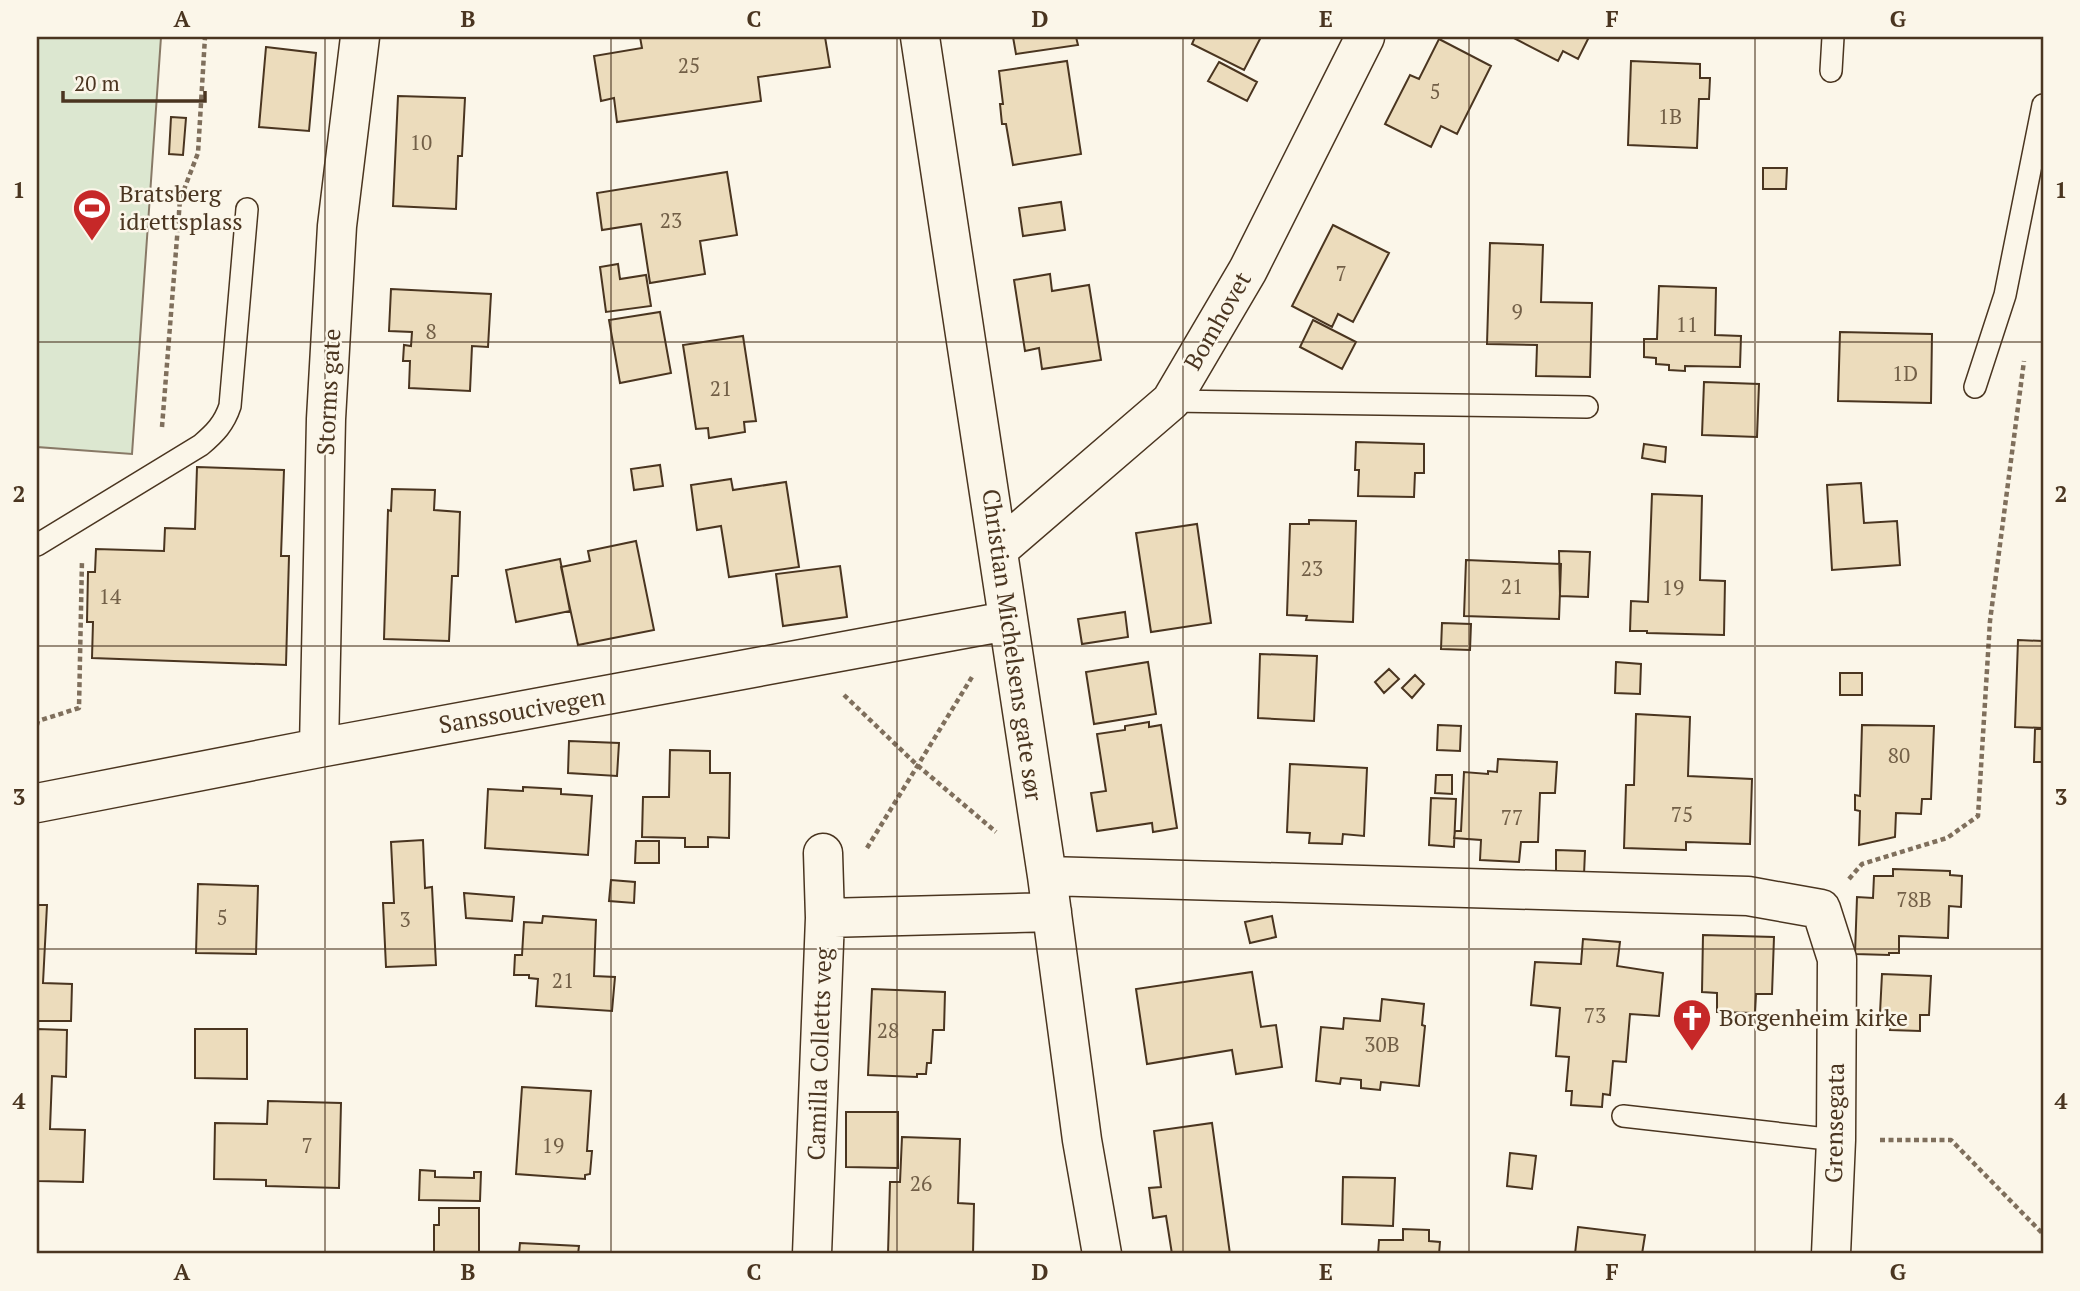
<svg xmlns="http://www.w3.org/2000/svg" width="2080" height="1291" viewBox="0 0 2080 1291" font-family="'PT Serif',serif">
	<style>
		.green { fill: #dce7d0; stroke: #887966; stroke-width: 2 }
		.building { fill: #ecdcbc; stroke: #4a3520; stroke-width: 2 }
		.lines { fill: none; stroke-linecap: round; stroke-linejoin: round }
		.lane-casing { stroke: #4a3520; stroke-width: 24 }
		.street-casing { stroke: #4a3520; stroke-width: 41 }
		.path { stroke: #7f6f5c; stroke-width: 4.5; stroke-dasharray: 5 3.5; stroke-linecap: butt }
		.lane { stroke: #fbf6e9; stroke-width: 21 }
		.street { stroke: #fbf6e9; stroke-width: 38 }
		.grid { fill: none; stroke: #4a3520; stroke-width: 2; stroke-opacity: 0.55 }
		.labels { text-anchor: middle; stroke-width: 5; stroke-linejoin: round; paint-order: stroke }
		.number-label { font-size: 21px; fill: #725f47 }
		.poi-label { font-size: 24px; fill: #4a3520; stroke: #fbf6e9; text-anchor: start }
		.street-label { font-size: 24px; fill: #4a3520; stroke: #fbf6e9 }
		.neatline { fill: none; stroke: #4a3520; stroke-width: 2.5 }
		.grid-label { font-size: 23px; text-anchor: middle; font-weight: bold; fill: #4a3520 }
	</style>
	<rect width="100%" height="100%" fill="#fbf6e9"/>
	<path class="green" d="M 37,37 L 161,37 L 132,454 L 37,447 Z"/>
	<path class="building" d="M 640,37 L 825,37 L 830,67 L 758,77 L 761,101 L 617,122 L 614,98 L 601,101 L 594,56 L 642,48 Z
		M 1013,37 L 1076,37 L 1078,45 L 1016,54 Z
		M 1195,37 L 1261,37 L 1244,70 L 1192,44 Z
		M 1512,37 L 1589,37 L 1578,59 L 1563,51 L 1558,61 Z
		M 1439,39 L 1491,66 L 1457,134 L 1441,126 L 1431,147 L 1385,124 L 1410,75 L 1419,79 Z
		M 266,47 L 316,53 L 309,131 L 259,127 Z
		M 1067,61 L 1081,154 L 1013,165 L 1006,124 L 1002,124 L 1000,104 L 1003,104 L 999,71 Z
		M 1631,61 L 1700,64 L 1700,78 L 1710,78 L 1709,99 L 1699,99 L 1697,148 L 1628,145 Z
		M 1219,62 L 1257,82 L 1247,101 L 1208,81 Z
		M 398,96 L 465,98 L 462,156 L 458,156 L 456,209 L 393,206 Z
		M 171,117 L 186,118 L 183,155 L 169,154 Z
		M 1763,168 L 1787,168 L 1786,189 L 1763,189 Z
		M 727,172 L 737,235 L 700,241 L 705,274 L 650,283 L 641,224 L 602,230 L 597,193 Z
		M 1061,202 L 1065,230 L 1023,236 L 1019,208 Z
		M 1333,225 L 1389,253 L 1353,322 L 1338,314 L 1332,327 L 1292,306 Z
		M 1490,243 L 1543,245 L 1541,302 L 1592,303 L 1590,377 L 1536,376 L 1537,345 L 1487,344 Z
		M 618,264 L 620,279 L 646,275 L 651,306 L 606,312 L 600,267 Z
		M 1050,274 L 1052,291 L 1089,285 L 1101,360 L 1042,369 L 1039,348 L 1025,351 L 1014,280 Z
		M 1659,286 L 1716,288 L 1715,335 L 1741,336 L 1740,367 L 1685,366 L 1685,371 L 1669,370 L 1669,365 L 1656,364 L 1656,358 L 1644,357 L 1644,339 L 1657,339 Z
		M 391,289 L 491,294 L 488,347 L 472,346 L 470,391 L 409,388 L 410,361 L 403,361 L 404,345 L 411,346 L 412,332 L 389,331 Z
		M 660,312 L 671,373 L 620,383 L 609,320 Z
		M 1313,320 L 1356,342 L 1342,369 L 1300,347 Z
		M 1840,332 L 1932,334 L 1931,403 L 1838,401 Z
		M 743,336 L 756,421 L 744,422 L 745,432 L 709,438 L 708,428 L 696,429 L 683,345 Z
		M 1704,382 L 1759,384 L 1757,437 L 1702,435 Z
		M 1356,442 L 1424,444 L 1424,473 L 1415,473 L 1414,497 L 1358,496 L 1359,470 L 1355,470 Z
		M 1644,444 L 1666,447 L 1665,462 L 1642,458 Z
		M 660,465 L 663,486 L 634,490 L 631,469 Z
		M 197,467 L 284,470 L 281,556 L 289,556 L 286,665 L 92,658 L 93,622 L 87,622 L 88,572 L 95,572 L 96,549 L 164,551 L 165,528 L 195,529 Z
		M 731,479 L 733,490 L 786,482 L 799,567 L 729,577 L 721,526 L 697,530 L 691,485 Z
		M 1861,483 L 1864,523 L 1897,521 L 1900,565 L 1832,570 L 1827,485 Z
		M 392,489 L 435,490 L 434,510 L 460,512 L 458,576 L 452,576 L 449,641 L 384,639 L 388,510 L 391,511 Z
		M 1652,494 L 1702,496 L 1700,580 L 1725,581 L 1724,635 L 1647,633 L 1647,631 L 1630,631 L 1631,601 L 1648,602 Z
		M 1309,520 L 1356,521 L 1353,622 L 1306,620 L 1307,616 L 1287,615 L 1290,524 L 1309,524 Z
		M 1197,524 L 1211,623 L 1151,632 L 1136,533 Z
		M 636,541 L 654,630 L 578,645 L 561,567 L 590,561 L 588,551 Z
		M 1559,551 L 1590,552 L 1588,597 L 1560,596 Z
		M 560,559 L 570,611 L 516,622 L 506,570 Z
		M 1466,560 L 1561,564 L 1559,619 L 1464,616 Z
		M 840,566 L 847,617 L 783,626 L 776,574 Z
		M 1125,612 L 1128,637 L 1082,644 L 1078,619 Z
		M 1442,623 L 1471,624 L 1470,650 L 1441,649 Z
		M 2018,640 L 2043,641 L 2043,728 L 2015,727 Z
		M 1260,654 L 1317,656 L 1314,721 L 1258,718 Z
		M 1148,662 L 1156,714 L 1094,724 L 1086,672 Z
		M 1616,662 L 1641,664 L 1640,694 L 1615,693 Z
		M 1389,669 L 1399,679 L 1384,693 L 1375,682 Z
		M 1840,673 L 1862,673 L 1862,695 L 1840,695 Z
		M 1415,675 L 1424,684 L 1412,698 L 1402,688 Z
		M 1636,714 L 1690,717 L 1688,776 L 1752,779 L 1750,844 L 1686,842 L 1686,850 L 1624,848 L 1626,785 L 1634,785 Z
		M 1149,722 L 1149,727 L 1161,725 L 1177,828 L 1153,832 L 1152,823 L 1097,831 L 1091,793 L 1106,791 L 1097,734 L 1125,730 L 1125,726 Z
		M 1438,725 L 1461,726 L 1460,751 L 1437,750 Z
		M 1862,725 L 1934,726 L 1931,799 L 1922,799 L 1921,814 L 1896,813 L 1895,837 L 1859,845 L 1860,811 L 1855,810 L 1855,795 L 1860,796 Z
		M 2035,729 L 2043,729 L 2043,762 L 2034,762 Z
		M 569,741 L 619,743 L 617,776 L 568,773 Z
		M 670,750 L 710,751 L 710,773 L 730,773 L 729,838 L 708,837 L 708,847 L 685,847 L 685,838 L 642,837 L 643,797 L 669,797 Z
		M 1498,759 L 1557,762 L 1555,793 L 1540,793 L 1538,842 L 1521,842 L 1519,862 L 1480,860 L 1481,840 L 1454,838 L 1455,831 L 1461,831 L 1464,772 L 1488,774 L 1488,771 L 1497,772 Z
		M 1290,764 L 1367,768 L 1364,836 L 1343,834 L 1342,844 L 1309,843 L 1310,833 L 1287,832 Z
		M 1436,775 L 1452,775 L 1452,794 L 1435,793 Z
		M 523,787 L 561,789 L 561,794 L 592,796 L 588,855 L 485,848 L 488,789 L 523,791 Z
		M 1431,798 L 1456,799 L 1454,847 L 1429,845 Z
		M 423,840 L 425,888 L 432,887 L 436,965 L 386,967 L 383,903 L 394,903 L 391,842 Z
		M 636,841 L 659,841 L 659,863 L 635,863 Z
		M 1556,850 L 1585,851 L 1584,875 L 1556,874 Z
		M 1893,869 L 1950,871 L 1950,875 L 1962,876 L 1961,907 L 1949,906 L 1948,938 L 1899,936 L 1899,953 L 1889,953 L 1889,955 L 1855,954 L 1857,897 L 1873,898 L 1874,876 L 1893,876 Z
		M 611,880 L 635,882 L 634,903 L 609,901 Z
		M 198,884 L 258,886 L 256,954 L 196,953 Z
		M 464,893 L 514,897 L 512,921 L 466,918 Z
		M 37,905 L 47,905 L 43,983 L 72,984 L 71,1021 L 37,1021 Z
		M 543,916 L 596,920 L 594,976 L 615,977 L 612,1011 L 536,1006 L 538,979 L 529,978 L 529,975 L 514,975 L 515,955 L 522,955 L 524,922 L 542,923 Z
		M 1272,916 L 1276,937 L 1250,943 L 1245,922 Z
		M 1703,935 L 1774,937 L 1772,994 L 1756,994 L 1755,1013 L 1717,1012 L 1717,993 L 1702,992 Z
		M 1583,939 L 1620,942 L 1617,966 L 1663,973 L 1659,1016 L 1630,1014 L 1626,1062 L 1613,1061 L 1610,1095 L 1603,1094 L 1602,1107 L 1571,1105 L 1572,1091 L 1566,1091 L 1569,1057 L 1556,1056 L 1560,1008 L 1531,1005 L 1535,962 L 1581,964 Z
		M 1252,972 L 1261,1027 L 1276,1025 L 1282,1067 L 1236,1074 L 1232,1050 L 1147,1064 L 1136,989 Z
		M 1882,974 L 1931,976 L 1929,1015 L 1920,1015 L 1920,1031 L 1890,1030 L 1891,1013 L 1880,1013 Z
		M 872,989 L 945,992 L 944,1030 L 933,1030 L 931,1063 L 927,1063 L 926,1074 L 917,1074 L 917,1077 L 868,1075 Z
		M 1382,999 L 1424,1004 L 1422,1025 L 1425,1026 L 1419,1086 L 1381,1082 L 1380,1090 L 1361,1088 L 1361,1080 L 1341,1078 L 1340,1084 L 1316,1081 L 1321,1027 L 1343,1029 L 1344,1018 L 1380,1021 Z
		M 37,1029 L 67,1030 L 66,1077 L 52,1076 L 50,1129 L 85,1130 L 83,1182 L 37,1181 Z
		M 195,1029 L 247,1029 L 247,1079 L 195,1078 Z
		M 522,1087 L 591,1091 L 587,1151 L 592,1151 L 590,1174 L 585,1175 L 585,1179 L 516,1174 Z
		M 268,1101 L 341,1103 L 339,1188 L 266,1186 L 266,1180 L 214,1179 L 215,1123 L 267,1124 Z
		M 846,1112 L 898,1112 L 898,1168 L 846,1167 Z
		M 1212,1123 L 1230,1254 L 1172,1254 L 1166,1216 L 1153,1218 L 1149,1188 L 1161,1187 L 1154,1131 Z
		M 902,1137 L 960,1139 L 958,1203 L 974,1204 L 973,1254 L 888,1254 L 890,1182 L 900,1182 Z
		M 1510,1153 L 1536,1156 L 1532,1189 L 1507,1186 Z
		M 420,1170 L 435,1171 L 435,1177 L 474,1178 L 474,1172 L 481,1172 L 480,1201 L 419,1200 Z
		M 1343,1177 L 1395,1178 L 1393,1226 L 1342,1224 Z
		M 439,1208 L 479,1208 L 479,1254 L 434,1254 L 434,1225 L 439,1225 Z
		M 1578,1227 L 1645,1235 L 1642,1254 L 1575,1254 Z
		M 1403,1229 L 1429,1230 L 1429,1241 L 1440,1242 L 1439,1254 L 1378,1254 L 1379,1240 L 1403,1240 Z
		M 520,1243 L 579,1246 L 578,1254 L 519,1254 Z"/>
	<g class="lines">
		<g class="lane-casing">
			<path id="lane" d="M 1831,71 L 1833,37
				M 1975,387 L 2005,295 L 2043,105
				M 1171,401 L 1587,407
				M 37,545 L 201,445 C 215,433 224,424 230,406 L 247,209
				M 1623,1116 L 1836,1140"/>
		</g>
		<g class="street-casing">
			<path id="street" d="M 920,37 L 1047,876 L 1082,1140 L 1102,1254
				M 999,549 L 1171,401 L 1248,270 L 1365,37
				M 319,748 L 326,419 L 337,226 L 360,37
				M 37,803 L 319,748 L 1007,621
				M 1047,876 L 1748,896 L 1821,909 L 1837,959 L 1836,1140 L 1831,1254
				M 825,918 L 1052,912
				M 812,1254 L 825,918 L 823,853"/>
		</g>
		<path class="path" d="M 162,427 L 180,200 L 198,153 L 205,37
			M 844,695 L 917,765 L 996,832
			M 37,725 L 38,721 L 79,708 L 82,560
			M 867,848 L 972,677
			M 1849,879 L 1862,864 L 1947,838 L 1978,816 L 1990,621 L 2024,361
			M 1880,1140 L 1951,1140 L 2043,1234"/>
		<use href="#lane" class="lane"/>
		<use href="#street" class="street"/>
	</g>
	<path class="grid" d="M 325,37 L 325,1254M 611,37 L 611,1254M 897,37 L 897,1254M 1183,37 L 1183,1254M 1469,37 L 1469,1254M 1755,37 L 1755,1254M 37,342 L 2043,342M 37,646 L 2043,646M 37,949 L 2043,949"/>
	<defs>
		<g id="stadium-pin" transform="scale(2.0125)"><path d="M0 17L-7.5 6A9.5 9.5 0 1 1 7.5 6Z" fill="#c62828" stroke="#fbf6e9"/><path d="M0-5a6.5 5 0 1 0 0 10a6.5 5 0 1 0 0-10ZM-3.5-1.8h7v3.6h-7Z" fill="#fff"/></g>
		<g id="church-pin" transform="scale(2.0125)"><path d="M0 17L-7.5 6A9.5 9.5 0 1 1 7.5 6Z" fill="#c62828" stroke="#fbf6e9"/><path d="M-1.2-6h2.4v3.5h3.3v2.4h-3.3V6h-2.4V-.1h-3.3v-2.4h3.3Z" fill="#fff"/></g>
	</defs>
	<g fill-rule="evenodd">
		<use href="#stadium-pin" x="92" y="208"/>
		<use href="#church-pin" x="1692" y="1018"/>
	</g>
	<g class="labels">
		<g class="number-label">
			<text x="689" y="73">25</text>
			<text x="1435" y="99">5</text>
			<text x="1670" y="124">1B</text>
			<text x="421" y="150">10</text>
			<text x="671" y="228">23</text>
			<text x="1341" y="281">7</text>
			<text x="1517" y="319">9</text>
			<text x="1687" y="332">11</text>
			<text x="431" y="339">8</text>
			<text x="1905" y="381">1D</text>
			<text x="721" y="396">21</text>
			<text x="1312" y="576">23</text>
			<text x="1512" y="594">21</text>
			<text x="1673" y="595">19</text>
			<text x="110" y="604">14</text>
			<text x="1899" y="763">80</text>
			<text x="1682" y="822">75</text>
			<text x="1512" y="825">77</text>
			<text x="1914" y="907">78B</text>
			<text x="222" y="925">5</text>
			<text x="405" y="927">3</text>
			<text x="563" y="988">21</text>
			<text x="1595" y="1023">73</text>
			<text x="888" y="1038">28</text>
			<text x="1382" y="1052">30B</text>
			<text x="307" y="1153">7</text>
			<text x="553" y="1153">19</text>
			<text x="921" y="1191">26</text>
		</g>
		<g class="poi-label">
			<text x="119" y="202">Bratsberg<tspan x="119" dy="28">idrettsplass</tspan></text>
			<text x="1719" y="1026">Borgenheim kirke</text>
		</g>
		<g class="street-label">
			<text transform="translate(1218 321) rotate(-60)" y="8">Bomhovet</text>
			<text transform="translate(329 392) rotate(-87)" y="8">Storms gate</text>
			<text transform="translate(1012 645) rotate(82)" y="8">Christian Michelsens gate sør</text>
			<text transform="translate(522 711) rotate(-10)" y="8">Sanssoucivegen</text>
			<text transform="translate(820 1054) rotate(-88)" y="8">Camilla Colletts veg</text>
			<text transform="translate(1835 1123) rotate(-89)" y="8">Grensegata</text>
		</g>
	</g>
	<rect width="2080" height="1291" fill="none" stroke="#fbf6e9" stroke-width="77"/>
	<path d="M63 91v10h142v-10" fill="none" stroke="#4a3520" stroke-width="3.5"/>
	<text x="74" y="91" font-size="21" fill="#4a3520" stroke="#fbf6e9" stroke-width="5" paint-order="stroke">20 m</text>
	<rect x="38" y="38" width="2004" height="1214" class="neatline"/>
	<g class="grid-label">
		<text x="182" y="27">A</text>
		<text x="468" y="27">B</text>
		<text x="754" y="27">C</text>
		<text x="1040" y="27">D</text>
		<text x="1326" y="27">E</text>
		<text x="1612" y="27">F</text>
		<text x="1898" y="27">G</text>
		<text x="19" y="198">1</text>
		<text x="2061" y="198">1</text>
		<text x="19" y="502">2</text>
		<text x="2061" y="502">2</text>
		<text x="19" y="805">3</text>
		<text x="2061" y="805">3</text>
		<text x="19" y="1109">4</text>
		<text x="2061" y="1109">4</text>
		<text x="182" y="1280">A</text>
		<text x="468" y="1280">B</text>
		<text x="754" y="1280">C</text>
		<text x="1040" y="1280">D</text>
		<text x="1326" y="1280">E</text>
		<text x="1612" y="1280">F</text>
		<text x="1898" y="1280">G</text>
	</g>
</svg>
